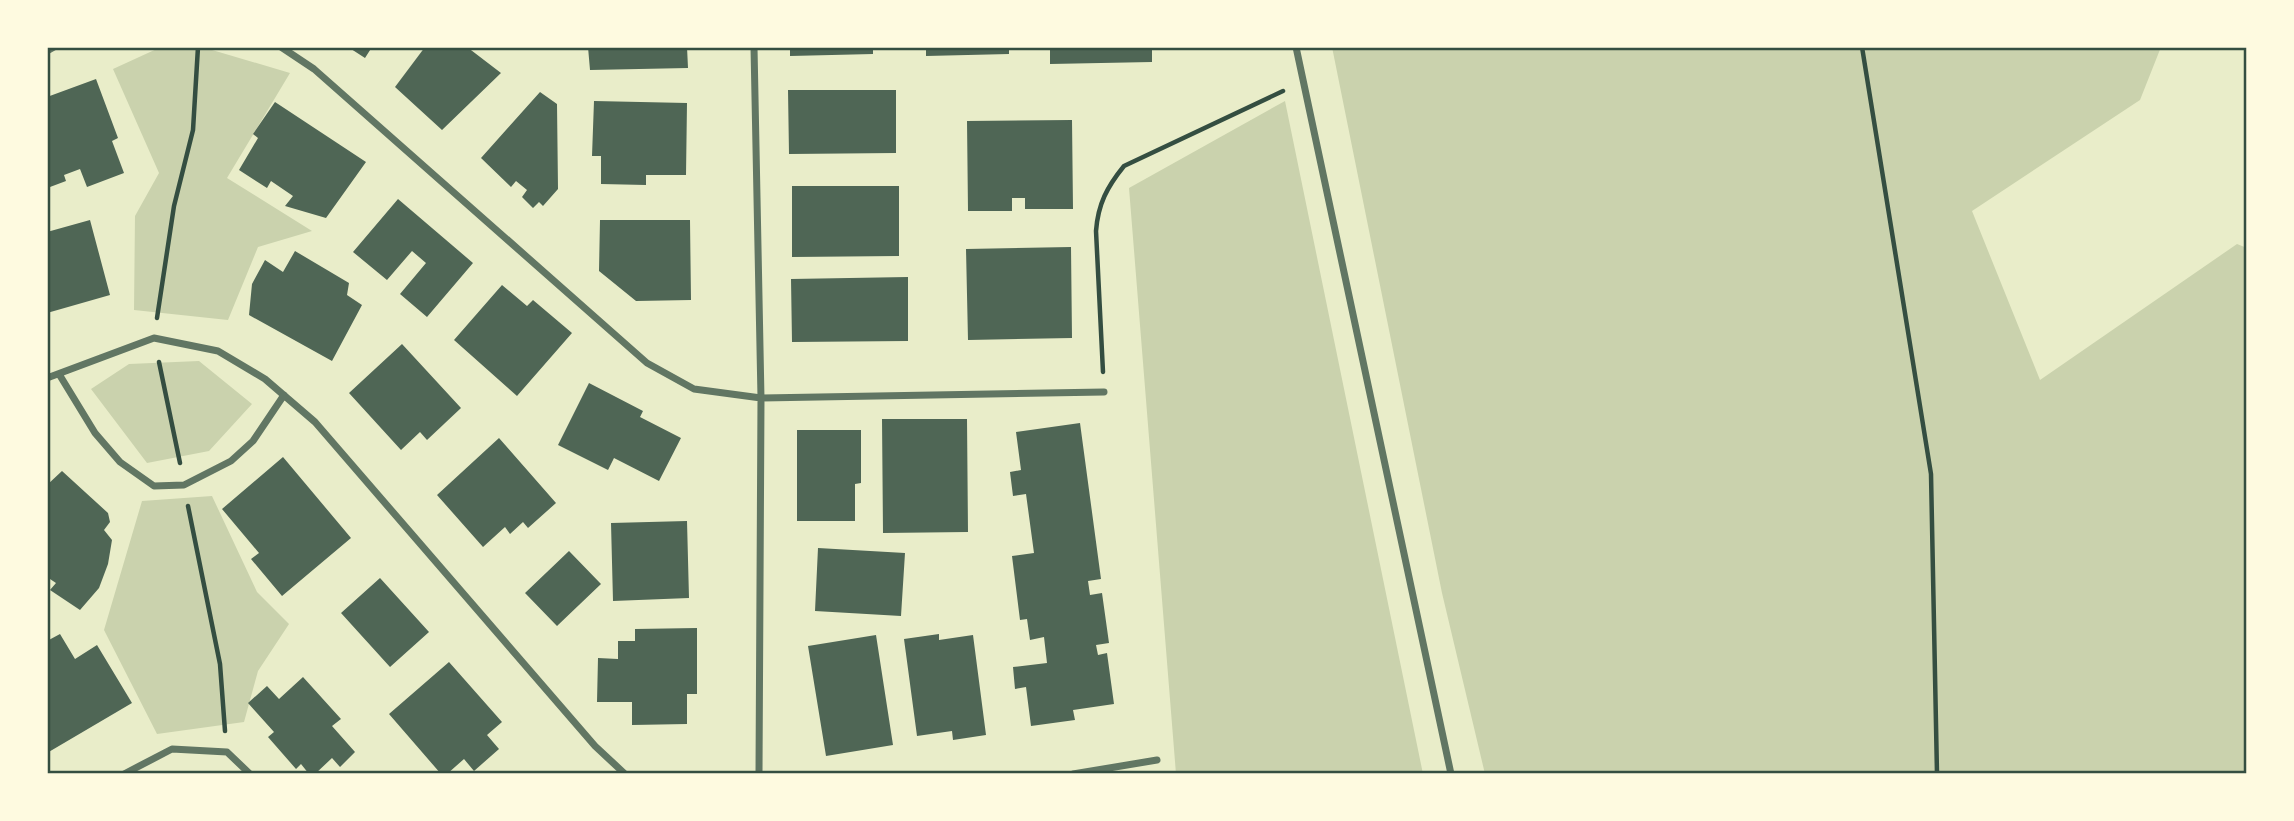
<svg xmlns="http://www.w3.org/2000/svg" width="2294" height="821" viewBox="0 0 2294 821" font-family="'Alegreya Sans',sans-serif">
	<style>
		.green { fill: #cad2ad }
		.building { fill: #4f6655 }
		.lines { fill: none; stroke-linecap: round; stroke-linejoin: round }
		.path { stroke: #344e41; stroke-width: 4.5 }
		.minor { stroke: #617663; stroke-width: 7 }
		.neatline { fill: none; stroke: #344e41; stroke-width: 2.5 }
	</style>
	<rect width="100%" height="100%" fill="#e9edc9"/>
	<path class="green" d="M 161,47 L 202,47 L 290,73 L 227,178 L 312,231 L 258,247 L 228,320 L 134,310 L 135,216 L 159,173 L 113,69 Z
		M 1332,47 L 2161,47 L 2140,100 L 1972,211 L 2040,380 L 2237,244 L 2247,248 L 2247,774 L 1485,774 L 1442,593 Z
		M 1285,101 L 1423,774 L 1176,774 L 1129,188 Z
		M 199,361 L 252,404 L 209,451 L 147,463 L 91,389 L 129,364 Z
		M 212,496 L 257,592 L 289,624 L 258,671 L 244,722 L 157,734 L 104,630 L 142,501 Z"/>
	<path class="building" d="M 348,47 L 372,47 L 365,58 Z
		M 425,47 L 467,47 L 501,73 L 442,130 L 395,87 Z
		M 588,47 L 687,47 L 688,68 L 590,70 Z
		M 790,47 L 873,47 L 873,54 L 790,56 Z
		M 926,47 L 1009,47 L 1009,54 L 926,56 Z
		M 1050,47 L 1152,47 L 1152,62 L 1050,64 Z
		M 96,79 L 118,138 L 112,141 L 124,173 L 87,187 L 80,169 L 64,175 L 66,181 L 50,187 L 47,179 L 47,97 Z
		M 788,90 L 896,90 L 896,153 L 789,154 Z
		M 540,92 L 557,104 L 558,189 L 543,206 L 539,202 L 533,208 L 522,197 L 527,190 L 516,181 L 511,187 L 481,158 Z
		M 594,101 L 687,103 L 686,175 L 646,175 L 646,185 L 601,184 L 601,156 L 592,156 Z
		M 275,102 L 366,162 L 326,218 L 285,206 L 293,196 L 271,181 L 267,188 L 239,170 L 258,138 L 253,134 Z
		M 1072,120 L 1073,209 L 1025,209 L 1025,198 L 1012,198 L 1012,211 L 968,211 L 967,121 Z
		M 792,186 L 899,186 L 899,256 L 792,257 Z
		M 398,199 L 473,263 L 427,317 L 400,294 L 426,263 L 412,251 L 387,280 L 353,252 Z
		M 90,220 L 110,295 L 47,313 L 47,232 Z
		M 600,220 L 690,220 L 691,300 L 636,301 L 599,271 Z
		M 1071,247 L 1072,338 L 968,340 L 966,249 Z
		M 295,251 L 349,283 L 347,295 L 362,305 L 332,361 L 249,315 L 252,284 L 265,260 L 283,272 Z
		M 908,277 L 908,341 L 792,342 L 791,279 Z
		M 502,285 L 527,306 L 533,300 L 572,333 L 517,396 L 454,340 Z
		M 402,344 L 461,408 L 427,440 L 420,432 L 401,450 L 349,393 Z
		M 589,383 L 643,411 L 640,417 L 681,438 L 659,481 L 614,458 L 608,470 L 558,445 Z
		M 882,419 L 967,419 L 968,532 L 883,533 Z
		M 1080,423 L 1101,579 L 1088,581 L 1090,595 L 1102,593 L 1109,643 L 1096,645 L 1098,655 L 1107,653 L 1114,704 L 1073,710 L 1075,720 L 1031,726 L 1026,687 L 1015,689 L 1013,667 L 1047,663 L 1044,637 L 1030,640 L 1027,619 L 1020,620 L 1012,556 L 1034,553 L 1026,494 L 1013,496 L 1010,472 L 1021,470 L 1016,432 Z
		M 797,430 L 861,430 L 861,483 L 855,484 L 855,521 L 797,521 Z
		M 499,438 L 556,503 L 528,528 L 523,522 L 510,534 L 505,527 L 483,547 L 437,495 Z
		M 283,457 L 351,538 L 282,596 L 251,559 L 259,553 L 222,509 Z
		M 62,471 L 108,513 L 110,522 L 104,530 L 112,540 L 108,564 L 99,588 L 80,610 L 50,590 L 56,583 L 47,577 L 47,485 Z
		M 687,521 L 689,598 L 613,601 L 611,523 Z
		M 818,548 L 905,553 L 901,616 L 815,611 Z
		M 569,551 L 601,584 L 557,626 L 525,593 Z
		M 380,578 L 429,632 L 390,667 L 341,613 Z
		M 697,628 L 697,694 L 687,694 L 687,724 L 632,725 L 632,702 L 597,702 L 598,658 L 618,659 L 618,641 L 635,641 L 635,629 Z
		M 60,634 L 75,659 L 97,645 L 132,703 L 47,753 L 47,641 Z
		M 939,634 L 939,640 L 973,635 L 986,735 L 953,740 L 952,731 L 917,736 L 904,639 Z
		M 876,635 L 893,745 L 826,756 L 808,646 Z
		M 449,662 L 502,722 L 487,735 L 499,749 L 474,771 L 464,759 L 447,774 L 441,774 L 389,714 Z
		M 303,677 L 341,719 L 332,726 L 355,752 L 340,767 L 332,758 L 315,774 L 309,774 L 301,764 L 296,769 L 268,737 L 274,732 L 248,703 L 267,686 L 279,699 Z"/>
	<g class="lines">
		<path class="path" d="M 1862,47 L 1931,474 L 1937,774
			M 157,318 L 174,206 L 193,130 L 198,47
			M 159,362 L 180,463
			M 1103,372 L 1096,231 C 1098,204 1107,187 1124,166 L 1283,91
			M 188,506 L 220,664 L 225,731"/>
		<path class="minor" d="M 281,47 L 314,69 L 647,363 L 694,389 L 761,398 L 1104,392
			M 754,47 L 761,398 L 759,774
			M 1296,47 L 1451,774
			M 47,51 L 54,47
			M 59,374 L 95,433 L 120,462 L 154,486 L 184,485 L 231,461 L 253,441 L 284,395
			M 47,378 L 154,338 L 218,351 L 265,379 L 315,422 L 595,746 L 625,774
			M 124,774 L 172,749 L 227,752 L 250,774
			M 1073,774 L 1157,760"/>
	</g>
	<rect width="2294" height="821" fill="none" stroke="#fefae0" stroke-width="98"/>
	<rect x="49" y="49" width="2196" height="723" class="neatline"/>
</svg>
